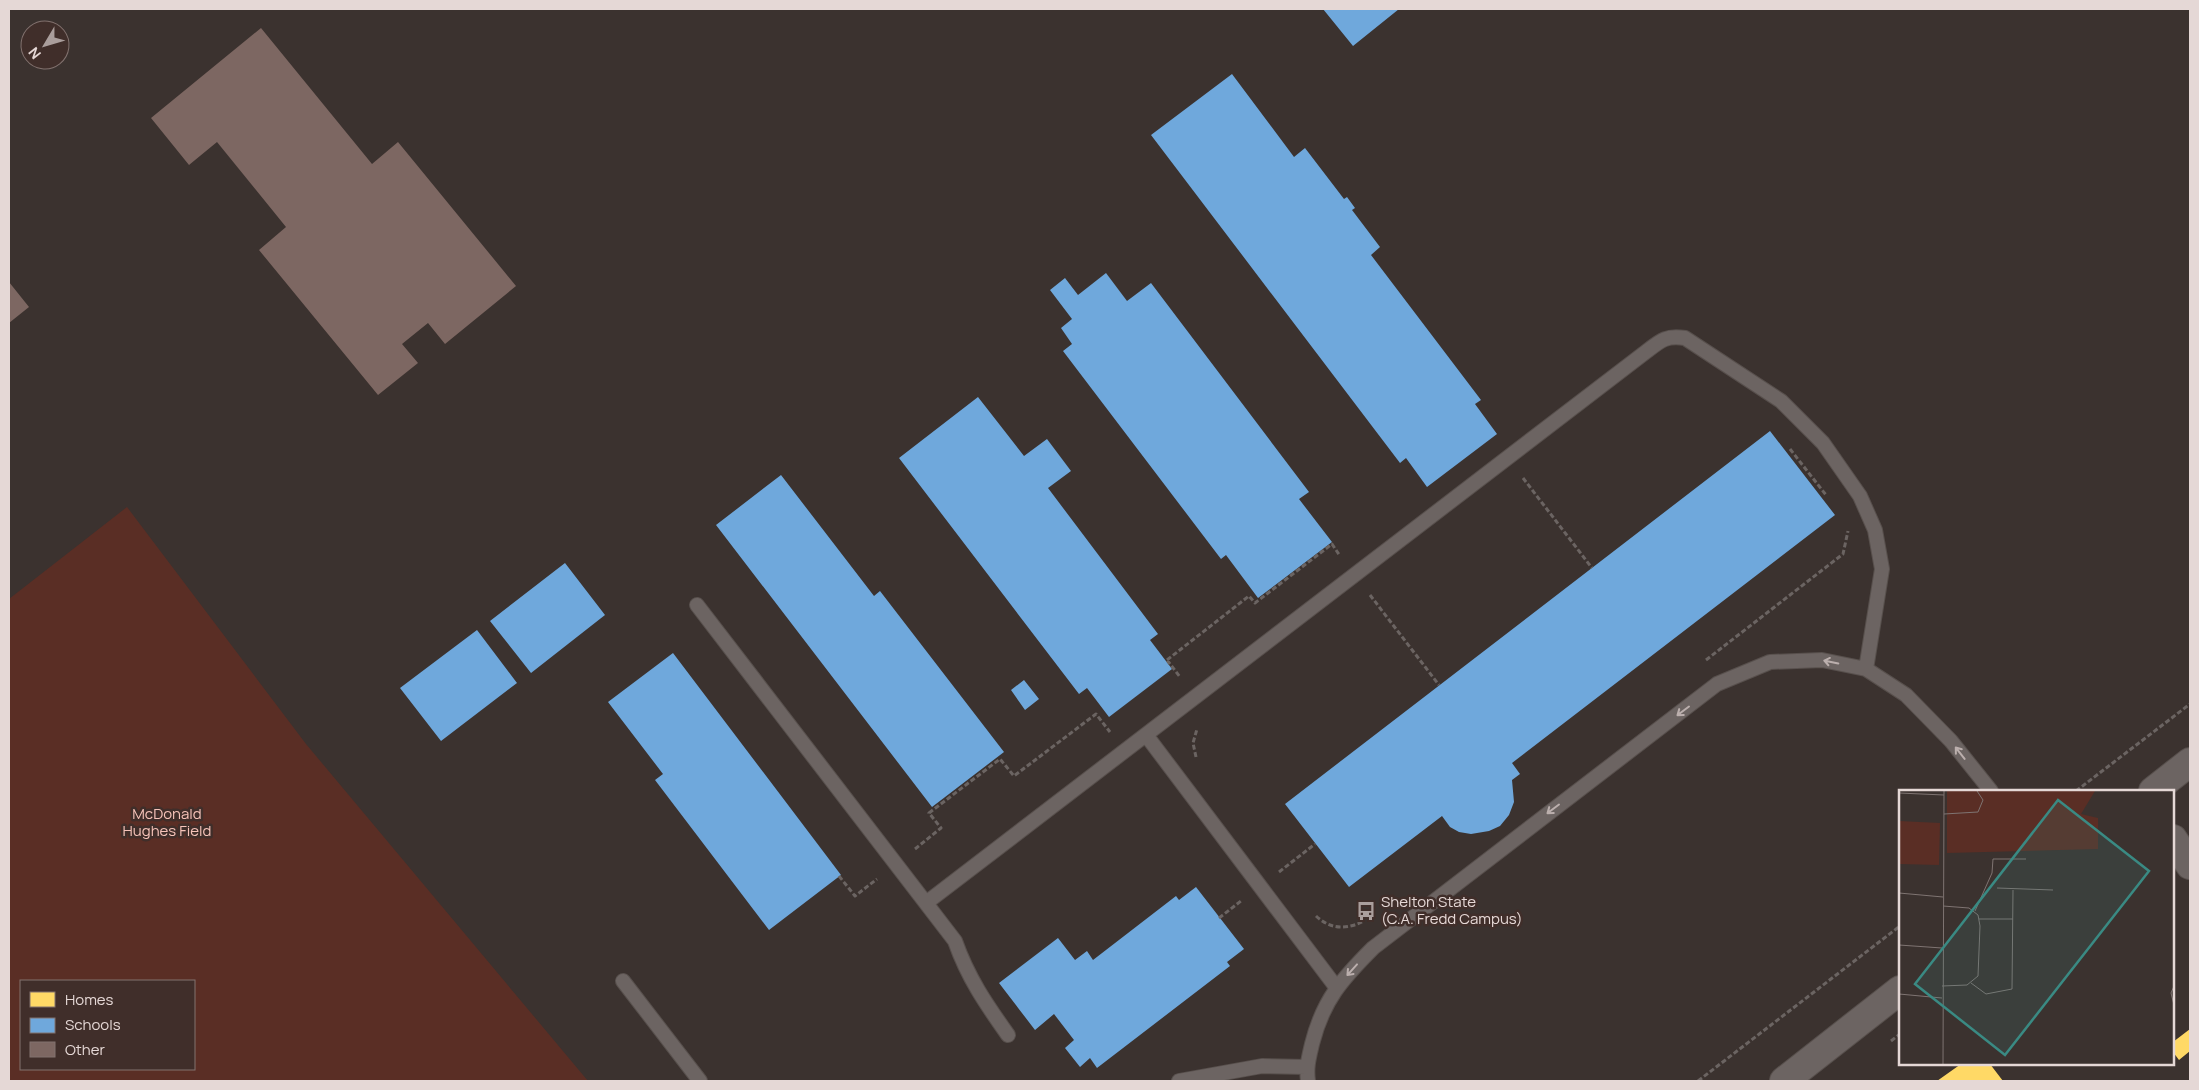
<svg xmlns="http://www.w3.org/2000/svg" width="2199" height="1090" viewBox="0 0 2199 1090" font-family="Manrope,sans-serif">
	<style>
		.green { fill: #5a2e25; fill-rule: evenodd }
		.homes { fill: #ffd966 }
		.schools { fill: #6fa8dc }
		.building { fill: #7d6762 }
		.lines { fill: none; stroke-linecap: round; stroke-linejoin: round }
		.service-casing { stroke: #58504d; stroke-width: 16 }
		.minor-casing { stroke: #58504d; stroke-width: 30 }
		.secondary-casing { stroke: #58504d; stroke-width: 30 }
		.path { stroke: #6b6462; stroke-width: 3; stroke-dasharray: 5 2.5; stroke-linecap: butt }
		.service { stroke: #6c6462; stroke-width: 14 }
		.minor { stroke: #6c6462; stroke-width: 28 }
		.secondary { stroke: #6c6462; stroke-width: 28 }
		.oneway { stroke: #bbafad }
		.labels { text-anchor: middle; stroke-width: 5; stroke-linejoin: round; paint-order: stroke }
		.park-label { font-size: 15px; fill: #f6c3b9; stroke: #402e2a }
		.poi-label { font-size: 15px; fill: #e5d8d6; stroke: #402e2a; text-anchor: start }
		.inset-road { fill: none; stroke: #7f7472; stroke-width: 1 }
		.view { fill: #3a8a83; fill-opacity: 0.15; stroke: #3a8a83; stroke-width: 2.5 }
		.inset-edge { fill: none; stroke: #e5d8d6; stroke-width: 2.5 }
	</style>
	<rect width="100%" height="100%" fill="#3b322f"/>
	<path class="green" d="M 127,507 L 306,744 L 588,1081 L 9,1081 L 9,599 ZM 21,981 L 194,981 L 194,1069 L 21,1069 Z"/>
	<path class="homes" d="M 2190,1029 L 2190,1051 L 2179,1060 L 2173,1052 L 2173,1042 Z
		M 1961,1064 L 1990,1064 L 2003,1081 L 1937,1081 Z"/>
	<path class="schools" d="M 1323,9 L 1399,9 L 1353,46 Z
		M 1232,74 L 1294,157 L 1305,148 L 1344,199 L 1347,197 L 1355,208 L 1352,210 L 1380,247 L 1371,255 L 1481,400 L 1475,404 L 1497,434 L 1427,487 L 1406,458 L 1400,463 L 1151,135 Z
		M 1106,273 L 1127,301 L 1151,283 L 1309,492 L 1299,499 L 1332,542 L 1258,598 L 1226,555 L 1221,559 L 1063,351 L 1072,344 L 1061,328 L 1072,319 L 1050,290 L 1065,278 L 1078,295 Z
		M 978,397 L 1024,456 L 1047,439 L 1071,471 L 1048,488 L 1158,634 L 1150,640 L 1172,669 L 1109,717 L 1087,688 L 1079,694 L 899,458 Z
		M 1770,431 L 1835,515 L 1512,763 L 1520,774 L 1512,780 L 1514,802 L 1509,815 L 1500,826 L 1489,831 L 1471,834 L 1459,832 L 1450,827 L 1442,816 L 1349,887 L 1285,804 Z
		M 781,475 L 874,596 L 880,591 L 1004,752 L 932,807 L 716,525 Z
		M 565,563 L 605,615 L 531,673 L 490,621 Z
		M 477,630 L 517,683 L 441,741 L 400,688 Z
		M 673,653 L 841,875 L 769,930 L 655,780 L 663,774 L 608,702 Z
		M 1024,680 L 1039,699 L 1025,710 L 1011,690 Z
		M 1196,887 L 1244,949 L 1227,962 L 1230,966 L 1097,1068 L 1090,1058 L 1080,1067 L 1065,1048 L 1074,1040 L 1054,1014 L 1035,1030 L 999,983 L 1058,938 L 1075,960 L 1087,951 L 1093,960 L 1176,896 L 1179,900 Z"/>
	<path class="building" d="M 261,28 L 372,164 L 398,142 L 516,286 L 445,344 L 428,323 L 402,344 L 418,363 L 378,395 L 259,250 L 286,227 L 217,142 L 189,165 L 151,118 Z
		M 9,282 L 29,307 L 9,323 Z"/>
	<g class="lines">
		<g class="service-casing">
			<path id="service" d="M 697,605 L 955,941 C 968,978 986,1004 1008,1035
				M 1146,735 L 1336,987
				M 926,903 L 1647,351 C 1661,340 1667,335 1685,338 L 1781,401 L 1823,443 L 1860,496 L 1875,530 L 1882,569 L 1866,669
				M 623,981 L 700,1081
				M 1179,1081 L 1262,1066 L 1306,1067
				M 1308,1081 C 1306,1067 1309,1057 1312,1044 C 1323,1000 1342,979 1373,948 L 1717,684 L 1770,662 L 1822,660 L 1866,669 L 1906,695 L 1951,741 L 1991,791"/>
		</g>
		<g class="minor-casing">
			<path id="minor" d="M 2173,839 L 2190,865"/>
		</g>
		<g class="secondary-casing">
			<path id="secondary" d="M 2153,791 L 2190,762
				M 1784,1081 L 1900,990"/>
		</g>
		<path class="path" d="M 1790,449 L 1826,495
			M 1523,478 L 1592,568
			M 1370,595 L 1439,685
			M 1167,660 L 1180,677
			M 1167,660 L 1249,596 L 1255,603 L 1332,544 L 1340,556
			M 1706,660 L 1843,554 L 1848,531
			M 1196,757 L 1193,743 L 1197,729
			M 2076,791 L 2190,704
			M 915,849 L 941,828 L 929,813 L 1000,759 L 1014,776 L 1096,714 L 1110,732
			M 1279,872 L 1315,844
			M 839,876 L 855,896 L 877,879
			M 1316,916 C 1330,929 1345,930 1362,922
			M 1219,918 L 1241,901
			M 1891,1041 L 1900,1034
			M 1698,1081 L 1900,926"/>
		<use href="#service" class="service"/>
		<use href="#minor" class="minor"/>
		<use href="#secondary" class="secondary"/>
	</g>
	<defs><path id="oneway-shaft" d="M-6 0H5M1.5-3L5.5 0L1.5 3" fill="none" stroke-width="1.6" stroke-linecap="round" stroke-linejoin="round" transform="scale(1.25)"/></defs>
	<g class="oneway">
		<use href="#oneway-shaft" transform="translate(1831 662) rotate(-168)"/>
		<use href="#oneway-shaft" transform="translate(1683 711) rotate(143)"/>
		<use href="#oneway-shaft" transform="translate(1960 753) rotate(-128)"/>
		<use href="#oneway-shaft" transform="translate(1553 809) rotate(143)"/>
		<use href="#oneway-shaft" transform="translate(1352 970) rotate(132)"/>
	</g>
	<defs>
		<g id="bus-bare" transform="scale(1.5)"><path d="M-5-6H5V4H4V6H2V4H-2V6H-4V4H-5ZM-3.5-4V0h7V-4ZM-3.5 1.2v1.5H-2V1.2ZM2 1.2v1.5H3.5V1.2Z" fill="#aa9e9c" stroke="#402e2a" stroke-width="2.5" paint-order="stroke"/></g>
	</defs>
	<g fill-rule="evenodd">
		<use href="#bus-bare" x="1366" y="911"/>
	</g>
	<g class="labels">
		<g class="park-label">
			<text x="167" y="819">McDonald<tspan x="167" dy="17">Hughes Field</tspan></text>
		</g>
		<g class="poi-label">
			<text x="1381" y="907">Shelton State<tspan x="1381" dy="17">(C.A. Fredd Campus)</tspan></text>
		</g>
	</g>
	<g transform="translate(1899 790)">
		<rect width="275" height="275" fill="#3b322f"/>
		<path d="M 48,1 L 196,1 L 182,24 L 199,28 L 199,59 L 48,63 ZM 0,31 L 41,33 L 40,75 L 0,74 Z" fill="#5a2e25"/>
		<path class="inset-road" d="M 0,3 L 45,5M 45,24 L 79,22 L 84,10 L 78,1M 98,98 L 154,100M 0,103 L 44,107M 76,121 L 93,83 L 94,69 L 127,69M 80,129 L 114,129M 0,155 L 43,158M 72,193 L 87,204 L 113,199 L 114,100M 43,196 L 68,195 L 79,186 L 81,136 L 79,125 L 70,118 L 44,116M 275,196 L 272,203 L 275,215M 0,204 L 43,208M 44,274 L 45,1"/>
		<path class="view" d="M 159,10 L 250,81 L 106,265 L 16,194 Z"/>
		<rect width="275" height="275" class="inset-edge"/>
	</g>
	<rect width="2199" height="1090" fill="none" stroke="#e5d8d6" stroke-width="20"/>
	<rect x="20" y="980" width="175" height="90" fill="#402e2a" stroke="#82726f"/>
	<rect x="30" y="992" width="25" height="15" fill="#ffd966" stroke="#82726f"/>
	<text x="65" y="1005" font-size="15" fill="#e5d8d6">Homes</text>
	<rect x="30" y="1018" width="25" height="15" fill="#6fa8dc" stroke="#82726f"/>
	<text x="65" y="1030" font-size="15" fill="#e5d8d6">Schools</text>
	<rect x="30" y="1042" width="25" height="15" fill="#7d6762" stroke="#82726f"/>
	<text x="65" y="1055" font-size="15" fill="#e5d8d6">Other</text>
	<g transform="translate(45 45) rotate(232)"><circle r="24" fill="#402e2a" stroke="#82726f"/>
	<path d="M0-4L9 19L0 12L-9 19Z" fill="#aa9e9c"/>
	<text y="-8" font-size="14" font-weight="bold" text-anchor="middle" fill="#e5d8d6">N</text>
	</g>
</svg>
